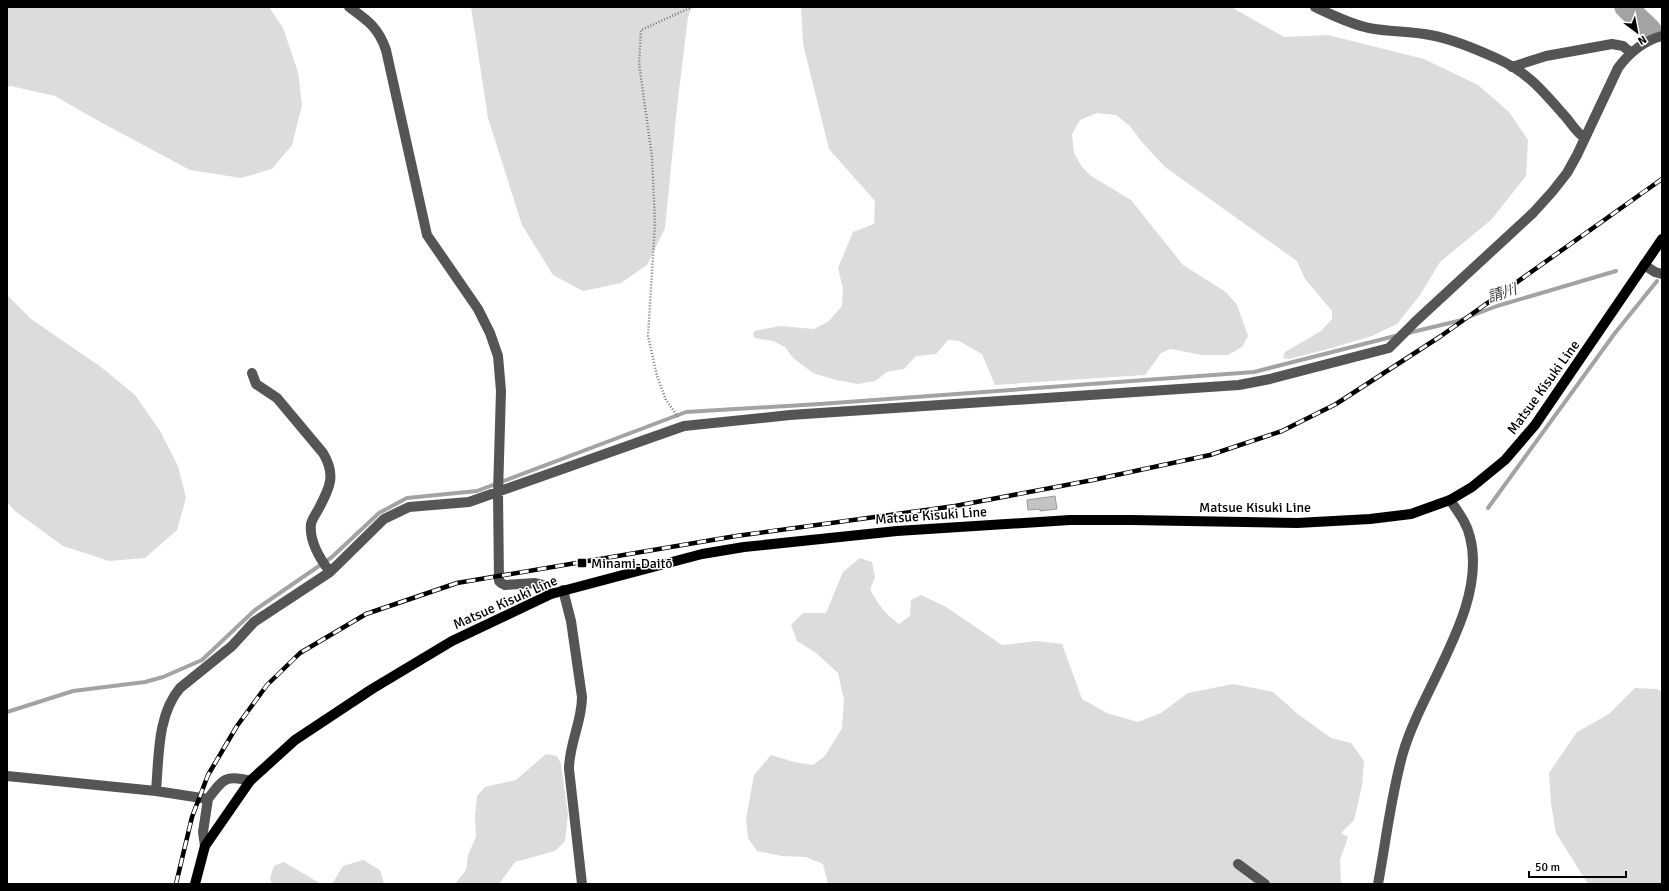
<svg xmlns="http://www.w3.org/2000/svg" width="1669" height="891" viewBox="0 0 1669 891" font-family="Signika,'Noto Sans JP',sans-serif">
	<style>
		.green { fill: #dcdcdc }
		.lines { fill: none; stroke-linecap: round; stroke-linejoin: round }
		.stream { stroke: #a3a3a3; stroke-width: 4 }
		.river { stroke: #a3a3a3; stroke-width: 23 }
		.building { fill: #c4c4c4; stroke: #999 }
		.path { stroke: #777; stroke-width: 2.5; stroke-dasharray: 1 2; stroke-linecap: butt }
		.minor { stroke: #555; stroke-width: 10 }
		.major { stroke: #000; stroke-width: 10 }
		.rail-casing { stroke: #000; stroke-width: 4.5 }
		.rail { stroke: #fff; stroke-width: 3; stroke-dasharray: 9; stroke-linecap: butt }
		.poi-dot { fill: #000; stroke: #fff; stroke-width: 1.5 }
		.labels { text-anchor: middle; stroke-width: 3; stroke-linejoin: round; paint-order: stroke }
		.street-label { font-size: 14px; fill: #000; stroke: #fff }
		.poi-label { font-size: 14px; fill: #000; stroke: #fff; text-anchor: start }
		.water-label { font-size: 15px; font-style: italic; fill: #444; stroke: #fff }
	</style>
	<rect width="100%" height="100%" fill="#fff"/>
	<path class="green" d="M 7,7 L 269,7 L 283,28 L 298,72 L 302,105 L 292,145 L 272,169 L 241,178 L 190,170 L 93,118 L 55,96 L 11,86 L 7,87 Z
		M 471,7 L 692,7 L 688,17 L 677,107 L 665,228 L 647,265 L 621,283 L 583,291 L 553,275 L 522,225 L 488,118 Z
		M 801,7 L 1231,7 L 1284,37 L 1328,35 L 1424,59 L 1478,85 L 1509,112 L 1528,140 L 1526,176 L 1491,220 L 1440,262 L 1420,295 L 1397,324 L 1372,336 L 1328,349 L 1289,359 L 1283,358 L 1285,352 L 1321,331 L 1332,319 L 1332,311 L 1305,279 L 1297,261 L 1165,167 L 1141,141 L 1130,126 L 1116,115 L 1097,113 L 1080,120 L 1072,134 L 1074,153 L 1082,167 L 1091,176 L 1131,200 L 1183,265 L 1226,292 L 1237,305 L 1248,336 L 1242,347 L 1228,355 L 1203,355 L 1170,349 L 1161,353 L 1145,375 L 995,385 L 982,354 L 959,341 L 948,340 L 936,354 L 916,356 L 904,369 L 887,372 L 875,381 L 858,384 L 836,380 L 813,373 L 793,358 L 785,347 L 773,341 L 755,338 L 753,335 L 754,331 L 780,326 L 814,329 L 829,321 L 842,306 L 843,289 L 838,268 L 853,232 L 874,224 L 875,201 L 829,149 L 803,44 Z
		M 7,295 L 31,319 L 101,367 L 135,395 L 160,431 L 178,466 L 186,498 L 177,530 L 145,558 L 109,561 L 63,546 L 15,511 L 7,502 Z
		M 860,558 L 872,562 L 875,577 L 870,589 C 878,604 885,614 899,624 L 910,616 L 911,600 L 921,595 L 946,607 L 1002,645 L 1037,641 L 1062,644 L 1082,699 L 1107,713 L 1138,722 L 1161,713 L 1188,693 L 1233,684 L 1273,692 L 1299,715 L 1331,738 L 1351,743 L 1364,761 L 1362,786 L 1354,820 L 1341,833 L 1348,837 L 1340,860 L 1341,884 L 828,884 L 823,864 L 806,857 L 782,856 L 757,851 L 748,838 L 746,819 L 754,775 L 771,755 L 794,762 L 813,765 L 825,756 L 842,728 L 844,700 L 838,673 L 816,653 L 797,641 L 791,625 L 803,613 L 826,613 L 843,572 Z
		M 1635,688 L 1657,689 L 1662,692 L 1662,884 L 1588,884 L 1556,833 L 1551,803 L 1549,773 L 1577,732 L 1609,714 Z
		M 546,754 L 557,756 L 561,764 L 568,814 L 565,841 L 555,851 L 515,862 L 499,884 L 455,884 L 466,870 L 468,855 L 476,837 L 475,816 L 477,796 L 485,787 L 516,780 Z
		M 363,860 L 380,870 L 384,884 L 332,884 L 343,866 Z
		M 284,862 L 321,884 L 272,884 L 270,878 L 274,866 Z"/>
	<g class="lines">
		<path class="stream" d="M 1408,333 L 1458,321 L 1497,306 L 1616,271
			M 1488,508 L 1615,333 L 1657,281
			M 7,712 L 73,691 L 145,682 L 163,677 L 202,660 L 255,610 L 332,557 L 379,513 L 407,498 L 477,491 L 686,412 L 820,404 L 1254,372 L 1399,335"/>
		<path class="river" d="M 1626,7 L 1650,30"/>
	</g>
	<path class="building" d="M 1055,496 L 1057,509 L 1040,511 L 1040,509 L 1028,510 L 1027,500 Z"/>
	<g class="lines">
		<path class="path" d="M 678,417 L 666,400 L 657,376 L 648,336 L 655,223 L 652,157 L 639,63 L 641,30 L 692,7"/>
		<path class="minor" d="M 349,7 C 367,20 378,27 386,50 L 427,235 L 478,309 L 490,333 L 498,356 L 501,391 L 498,493 L 499,581 L 501,583 L 505,585 L 535,583 L 543,585 L 551,594
			M 1315,7 C 1332,15 1350,24 1369,28 C 1389,32 1410,31 1430,35 C 1452,39 1475,49 1496,58 C 1527,72 1541,89 1563,114 C 1571,122 1575,132 1585,138
			M 1512,67 L 1546,56 L 1612,44 L 1623,46 L 1631,53
			M 1644,265 L 1655,272 L 1662,274
			M 252,373 L 256,384 L 277,398 L 323,453 C 337,476 329,489 318,510 C 315,515 312,519 311,524 C 309,541 320,559 330,572
			M 563,590 L 571,621 L 582,697 C 582,722 569,744 569,769 L 582,884
			M 7,776 L 156,791 L 208,799 L 203,832 L 205,846
			M 156,791 C 159,757 157,715 180,688 L 232,646 L 254,622 L 330,572 L 384,519 L 409,507 L 469,502 L 684,426 L 790,415 L 1239,385 L 1270,379 L 1389,348 L 1416,321 L 1533,213 L 1552,192 L 1567,173 L 1577,155 L 1618,68 C 1629,53 1643,41 1662,36
			M 208,799 C 222,780 225,774 250,781
			M 1238,864 L 1265,884
			M 1378,884 C 1386,841 1391,795 1403,753 C 1422,687 1488,607 1470,537 C 1467,523 1458,512 1450,500"/>
		<path class="major" d="M 195,884 L 205,846 L 250,781 L 295,740 L 372,689 L 452,641 L 551,594 L 702,554 L 744,547 L 897,531 L 1070,520 L 1131,520 L 1297,523 L 1370,519 L 1411,514 L 1450,500 L 1472,487 L 1505,460 L 1535,425 L 1662,239"/>
		<g class="rail-casing">
			<path id="rail" d="M 176,884 L 192,817 L 208,775 L 237,726 L 267,685 L 300,653 L 366,614 L 457,583 L 736,536 L 955,506 L 1093,480 L 1210,455 L 1282,431 L 1336,404 L 1441,336 L 1662,179"/>
		</g>
		<use href="#rail" class="rail"/>
	</g>
	<rect class="poi-dot" x="577" y="558" width="10" height="10" rx="2"/>
	<g class="labels">
		<g class="street-label">
			<text transform="translate(1543 387) rotate(-54)" y="5">Matsue Kisuki Line</text>
			<text x="1255" y="512">Matsue Kisuki Line</text>
			<text transform="translate(931 515) rotate(-4)" y="5">Matsue Kisuki Line</text>
			<text transform="translate(505 602) rotate(-24)" y="5">Matsue Kisuki Line</text>
		</g>
		<g class="poi-label">
			<text x="591" y="568">Minami-Daitō</text>
		</g>
		<g class="water-label">
			<text transform="translate(1502 293) rotate(-18)" y="5">請川</text>
		</g>
	</g>
	<rect width="1669" height="891" fill="none" stroke="#000000" stroke-width="16"/>
	<g transform="translate(1637 32) rotate(148)" stroke="#ffffff" stroke-width="3" paint-order="stroke">
	<path d="M0-3L7 15L0 10L-7 15Z" fill="#000000"/>
	<text y="-6" font-size="11" font-weight="bold" text-anchor="middle" fill="#000000">N</text>
	</g>
	<path d="M1529 871v6h97v-6" fill="none" stroke="#000000" stroke-width="2"/>
	<text x="1535" y="871" font-size="12" fill="#000000" stroke="#ffffff" stroke-width="3" paint-order="stroke">50 m</text>
</svg>
